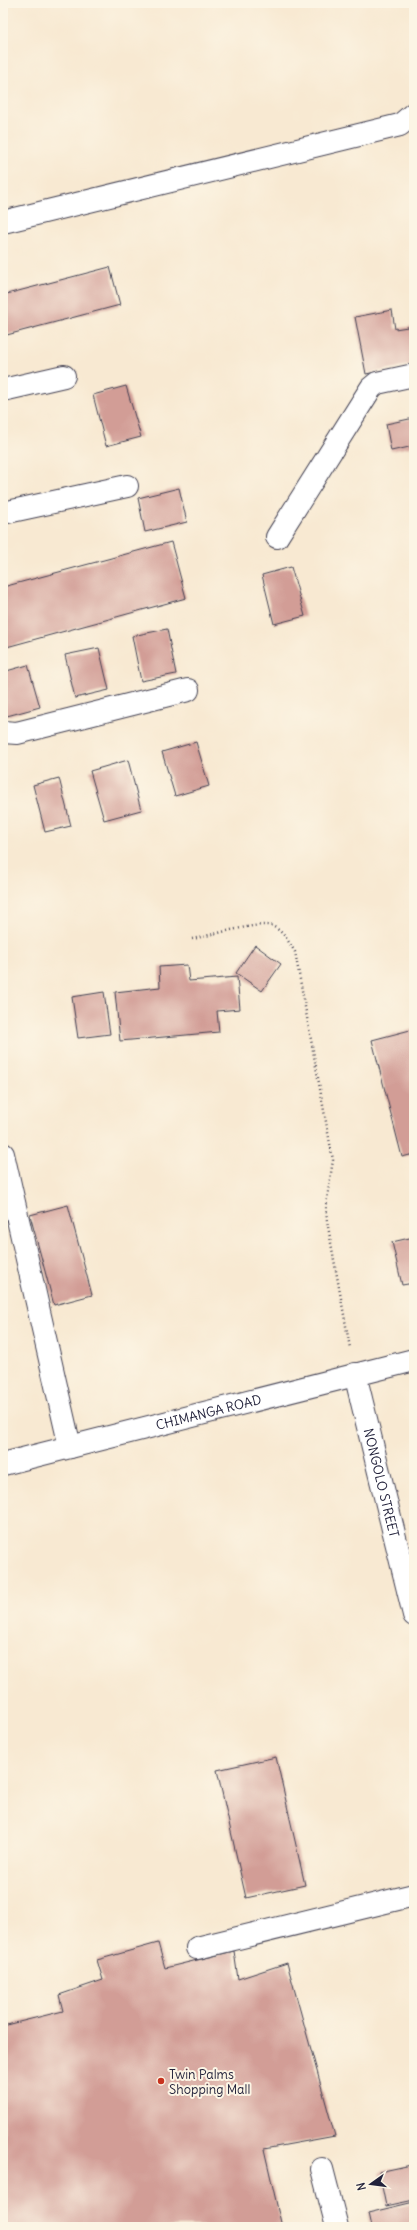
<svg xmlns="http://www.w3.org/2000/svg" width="417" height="2230" viewBox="0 0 417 2230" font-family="Delius,sans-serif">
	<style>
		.building { fill: #d29d96 }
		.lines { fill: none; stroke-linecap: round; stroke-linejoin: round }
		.minor-casing { stroke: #424052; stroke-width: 24 }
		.path { stroke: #424052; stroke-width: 2.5; stroke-dasharray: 1 3; stroke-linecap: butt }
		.minor { stroke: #fff; stroke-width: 22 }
		.poi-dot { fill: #c8321e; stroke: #fcf5e5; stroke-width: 1.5 }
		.labels { text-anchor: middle; stroke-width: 4; stroke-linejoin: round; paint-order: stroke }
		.street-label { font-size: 13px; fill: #22223b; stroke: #fcf5e5 }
		.poi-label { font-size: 13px; fill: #22223b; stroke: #fcf5e5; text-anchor: start }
	</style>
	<rect width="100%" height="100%" fill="#fcf5e5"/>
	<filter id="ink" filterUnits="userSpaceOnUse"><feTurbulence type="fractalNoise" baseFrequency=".025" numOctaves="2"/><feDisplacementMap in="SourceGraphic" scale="8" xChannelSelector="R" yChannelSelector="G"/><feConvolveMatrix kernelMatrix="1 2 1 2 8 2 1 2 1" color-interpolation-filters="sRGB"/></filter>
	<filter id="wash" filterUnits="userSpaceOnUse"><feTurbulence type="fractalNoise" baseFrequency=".012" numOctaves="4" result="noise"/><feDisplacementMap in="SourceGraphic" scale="16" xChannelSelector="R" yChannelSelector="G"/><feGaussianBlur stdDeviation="0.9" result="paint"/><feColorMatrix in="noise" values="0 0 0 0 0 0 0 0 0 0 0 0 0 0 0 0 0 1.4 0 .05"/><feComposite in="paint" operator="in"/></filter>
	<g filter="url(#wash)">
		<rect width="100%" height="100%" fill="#f8e9d2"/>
		<g id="blocks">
			<path class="building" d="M 110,267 L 120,305 L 3,336 L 3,295 Z
				M 392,310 L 395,329 L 414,326 L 414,364 L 366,374 L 355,317 Z
				M 126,386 L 141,437 L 106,446 L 93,395 Z
				M 414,418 L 414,446 L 391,451 L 386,424 Z
				M 179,488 L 187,522 L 145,532 L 138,498 Z
				M 171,542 L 186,598 L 3,648 L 3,587 Z
				M 291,567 L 305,616 L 274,624 L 262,575 Z
				M 167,629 L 176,674 L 141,681 L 132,636 Z
				M 99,648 L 109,690 L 75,698 L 65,655 Z
				M 28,665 L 40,707 L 7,716 L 3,703 L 3,672 Z
				M 196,742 L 209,786 L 175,796 L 162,752 Z
				M 128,760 L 141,810 L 104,820 L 90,771 Z
				M 59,778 L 71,826 L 45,832 L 33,785 Z
				M 255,945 L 281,964 L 262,991 L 236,973 Z
				M 187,965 L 189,981 L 237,977 L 240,1009 L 217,1011 L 219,1032 L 120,1041 L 115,992 L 160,987 L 159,967 Z
				M 104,992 L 110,1034 L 78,1038 L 72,997 Z
				M 414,1029 L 414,1154 L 402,1157 L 372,1040 Z
				M 68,1205 L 92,1295 L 54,1305 L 30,1215 Z
				M 414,1237 L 414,1283 L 402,1285 L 392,1242 Z
				M 276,1757 L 305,1885 L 246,1898 L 217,1770 Z
				M 158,1943 L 165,1968 L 234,1951 L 238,1979 L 287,1963 L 335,2136 L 264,2149 L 282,2227 L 3,2227 L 3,2026 L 63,2011 L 59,1995 L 103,1980 L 97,1960 Z
				M 411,2165 L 414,2180 L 414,2200 L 386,2206 L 379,2172 Z
				M 414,2202 L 414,2227 L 371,2227 L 368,2213 Z"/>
		</g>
	</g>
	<g filter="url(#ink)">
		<use href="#blocks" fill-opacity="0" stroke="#424052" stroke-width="1"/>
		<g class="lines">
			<g class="minor-casing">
				<g id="minor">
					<path d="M 3,222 L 400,125 L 414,113"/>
					<path d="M 3,390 L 64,376"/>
					<path d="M 3,513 L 127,486"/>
					<path d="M 277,537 L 371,388 L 377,383 L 414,375"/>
					<path d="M 3,732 L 17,733 L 188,690"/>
					<path d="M 3,1154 L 70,1447"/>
					<path id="s1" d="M 355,1374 L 414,1615"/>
					<path id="s2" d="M 3,1464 L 414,1360"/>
					<path d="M 197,1948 L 414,1895"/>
					<path d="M 322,2169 L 337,2227"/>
				</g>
			</g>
			<path class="path" d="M 192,939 C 208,936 260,921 272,926 C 283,931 289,942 295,952 L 333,1160 L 326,1205 L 327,1221 L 350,1348"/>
			<use href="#minor" class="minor"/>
		</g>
	</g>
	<circle class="poi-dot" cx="161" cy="2081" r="4"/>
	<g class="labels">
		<g class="street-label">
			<text dy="5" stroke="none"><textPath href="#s2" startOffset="212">CHIMANGA ROAD</textPath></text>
			<text dy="5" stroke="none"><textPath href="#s1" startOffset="112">NONGOLO STREET</textPath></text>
		</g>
		<g class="poi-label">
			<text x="169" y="2079">Twin Palms<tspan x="169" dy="15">Shopping Mall</tspan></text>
		</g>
	</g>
	<rect width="417" height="2230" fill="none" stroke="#fcf5e5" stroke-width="16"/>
	<g transform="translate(371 2184) rotate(256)" stroke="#fcf5e5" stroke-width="3" paint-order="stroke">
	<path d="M0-3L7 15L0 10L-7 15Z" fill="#22223b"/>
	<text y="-6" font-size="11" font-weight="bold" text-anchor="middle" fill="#22223b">N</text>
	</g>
</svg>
